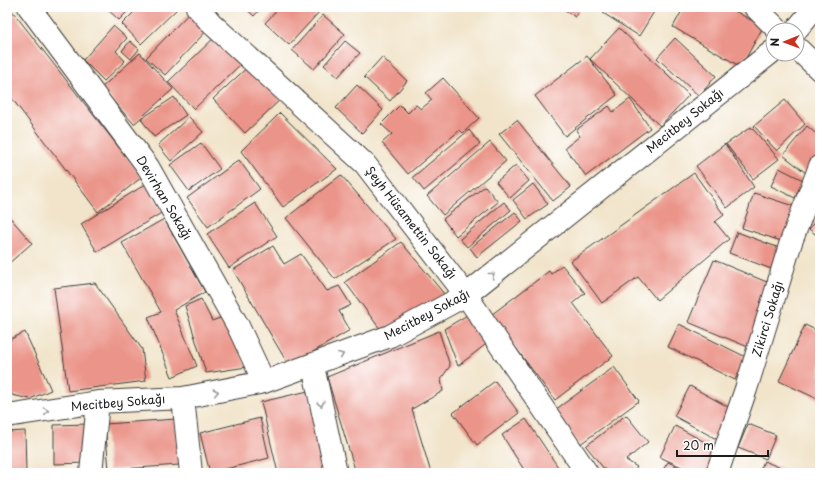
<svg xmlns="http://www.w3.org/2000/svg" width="827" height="480" viewBox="0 0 827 480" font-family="'Playpen Sans',sans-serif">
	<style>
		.building { fill: #eb958a }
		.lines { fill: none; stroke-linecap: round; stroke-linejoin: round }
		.minor-casing { stroke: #3c3a36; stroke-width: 24 }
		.minor { stroke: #fff; stroke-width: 22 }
		.oneway { stroke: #999 }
		.labels { text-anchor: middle; stroke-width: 3; stroke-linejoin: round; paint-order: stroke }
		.street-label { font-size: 12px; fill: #1c1c1c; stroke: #fff }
	</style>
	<rect width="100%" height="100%" fill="#fff"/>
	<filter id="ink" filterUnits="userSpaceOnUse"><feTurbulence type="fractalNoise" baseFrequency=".025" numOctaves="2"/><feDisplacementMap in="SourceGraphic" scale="8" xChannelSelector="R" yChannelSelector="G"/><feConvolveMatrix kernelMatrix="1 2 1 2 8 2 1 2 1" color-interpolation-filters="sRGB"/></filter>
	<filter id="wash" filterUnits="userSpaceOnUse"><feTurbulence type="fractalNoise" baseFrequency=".012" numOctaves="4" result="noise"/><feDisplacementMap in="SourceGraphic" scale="16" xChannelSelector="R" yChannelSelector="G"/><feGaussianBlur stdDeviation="0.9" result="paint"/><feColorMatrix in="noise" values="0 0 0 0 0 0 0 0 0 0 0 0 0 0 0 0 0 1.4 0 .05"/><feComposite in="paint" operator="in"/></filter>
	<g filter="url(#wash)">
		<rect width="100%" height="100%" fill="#f1e4ca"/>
		<g id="blocks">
			<path class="building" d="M 7,7 L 9,7 L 142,177 L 98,212 L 10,96 L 7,99 Z
				M 105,7 L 132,7 L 119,20 Z
				M 139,7 L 179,7 L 141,44 L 122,24 Z
				M 244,7 L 262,7 L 254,16 Z
				M 280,7 L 315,7 L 320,11 L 289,45 L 265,23 Z
				M 561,7 L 581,7 L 575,17 Z
				M 606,7 L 657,7 L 639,36 L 603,13 Z
				M 684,7 L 728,7 L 763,27 L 741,67 L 673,27 Z
				M 194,8 L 211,26 L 165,75 L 146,58 Z
				M 323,15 L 345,34 L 314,69 L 292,50 Z
				M 113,26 L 127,38 L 116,51 L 125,61 L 104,81 L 83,60 Z
				M 619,28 L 689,95 L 660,126 L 590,59 Z
				M 217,35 L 243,62 L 194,109 L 168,82 Z
				M 675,38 L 716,76 L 699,96 L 657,58 Z
				M 130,41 L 139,49 L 131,59 L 122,51 Z
				M 345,41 L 360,53 L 338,77 L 324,65 Z
				M 140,53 L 173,89 L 134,124 L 101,88 Z
				M 587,56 L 617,95 L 565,136 L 535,96 Z
				M 382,57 L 407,81 L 390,101 L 364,77 Z
				M 252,63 L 284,96 L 245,133 L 213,99 Z
				M 443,78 L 479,118 L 463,133 L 460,130 L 408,174 L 382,143 L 392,134 L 381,124 L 400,105 L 408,113 L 416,105 L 421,109 L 432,100 L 426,93 Z
				M 357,85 L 383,110 L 362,133 L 336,108 Z
				M 174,97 L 186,115 L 154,137 L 141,119 Z
				M 630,99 L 650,128 L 586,176 L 565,148 L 580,136 L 576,130 L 609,106 L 613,112 Z
				M 785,100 L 805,124 L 777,151 L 754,126 Z
				M 280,113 L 337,169 L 283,207 L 241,151 Z
				M 189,117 L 203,132 L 171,161 L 158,145 Z
				M 517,120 L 571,187 L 553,201 L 499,134 Z
				M 807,126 L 820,137 L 820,157 L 806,173 L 783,155 Z
				M 751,127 L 779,159 L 753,179 L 726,144 Z
				M 469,130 L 480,144 L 424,191 L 413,177 Z
				M 490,142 L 506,161 L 443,215 L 427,196 Z
				M 201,143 L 220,169 L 189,191 L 170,165 Z
				M 725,144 L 754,187 L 727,208 L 696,166 Z
				M 239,160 L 260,189 L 208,227 L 187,198 Z
				M 516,165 L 529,181 L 510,198 L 496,182 Z
				M 779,168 L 803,180 L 795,198 L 771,186 Z
				M 694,173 L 724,215 L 715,222 L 729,239 L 657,300 L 638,277 L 602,303 L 571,261 Z
				M 341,175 L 396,239 L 335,279 L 286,218 Z
				M 146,184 L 163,212 L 97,252 L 81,224 Z
				M 533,184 L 548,204 L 527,219 L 513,200 Z
				M 485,186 L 498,202 L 456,236 L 443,219 Z
				M 754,193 L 799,208 L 787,243 L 742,228 Z
				M 504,202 L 511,210 L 467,247 L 460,239 Z
				M 255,203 L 277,236 L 229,268 L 207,234 Z
				M 515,212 L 522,221 L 477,257 L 470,248 Z
				M 7,214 L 32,243 L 7,265 Z
				M 820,215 L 820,238 L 809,229 Z
				M 164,219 L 205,292 L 174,310 L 197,366 L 172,377 L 148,317 L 161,312 L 122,243 Z
				M 737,232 L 782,249 L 774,270 L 729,253 Z
				M 401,242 L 445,295 L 383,333 L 345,282 Z
				M 273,246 L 284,264 L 301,254 L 327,291 L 339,286 L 351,305 L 339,311 L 350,330 L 289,366 L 233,270 Z
				M 714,260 L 774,285 L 748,347 L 688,322 Z
				M 562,265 L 585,293 L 573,303 L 613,356 L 555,400 L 491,315 L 549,271 L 551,274 Z
				M 95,283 L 142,349 L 146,381 L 68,391 L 54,288 Z
				M 201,299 L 212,321 L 225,316 L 247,367 L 206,373 L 185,306 Z
				M 469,314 L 490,341 L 458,366 L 444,329 Z
				M 679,324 L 746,357 L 735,380 L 668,347 Z
				M 805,325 L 820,332 L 820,400 L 779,381 Z
				M 439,331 L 450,366 L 441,379 L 443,391 L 412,409 L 431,473 L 356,473 L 327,377 Z
				M 25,332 L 51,390 L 30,399 L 12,395 L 7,384 L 7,341 Z
				M 614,367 L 639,401 L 579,445 L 555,410 Z
				M 495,381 L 519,413 L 477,445 L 453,413 Z
				M 690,386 L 732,409 L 720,441 L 674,416 Z
				M 308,391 L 328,473 L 278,473 L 261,402 Z
				M 626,415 L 648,442 L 626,460 L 637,467 L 633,473 L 604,473 L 605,470 L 586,446 Z
				M 260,418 L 269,458 L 210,473 L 200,433 Z
				M 176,419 L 179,465 L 109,470 L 105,424 Z
				M 526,419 L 562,473 L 526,473 L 502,435 Z
				M 88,424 L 88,463 L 54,464 L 54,425 Z
				M 748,424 L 776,435 L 766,459 L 738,448 Z
				M 675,426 L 720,450 L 711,473 L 694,473 L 660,457 Z
				M 25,431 L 26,473 L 7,473 L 7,432 Z
				M 764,461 L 793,473 L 759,473 Z
				M 668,462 L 690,473 L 661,473 Z"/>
		</g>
	</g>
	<g filter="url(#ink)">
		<use href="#blocks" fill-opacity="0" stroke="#3c3a36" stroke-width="1"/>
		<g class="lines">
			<g class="minor-casing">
				<path id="minor" d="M 29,7 L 148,167 L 238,326 L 264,382
					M 197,7 L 211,23 L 365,164 L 466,295 L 587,473
					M 755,7 L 778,30
					M 796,30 L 815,7
					M 797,48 L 820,70
					M 313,366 L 336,473
					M 183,398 L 191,473
					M 7,416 L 98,402 L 183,398 L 264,382 L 390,336 L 466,295 L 773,51
					M 91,473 L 98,402
					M 717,473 L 746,389 L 791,242 L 820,166"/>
			</g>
			<use href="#minor" class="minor"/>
		</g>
		<defs><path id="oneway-chevron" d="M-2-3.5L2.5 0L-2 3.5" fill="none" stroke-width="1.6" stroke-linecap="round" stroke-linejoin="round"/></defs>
		<g class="oneway">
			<use href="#oneway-chevron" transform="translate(492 275) rotate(-39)"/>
			<use href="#oneway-chevron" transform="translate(341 355) rotate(-21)"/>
			<use href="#oneway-chevron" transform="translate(216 392) rotate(-11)"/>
			<use href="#oneway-chevron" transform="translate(321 404) rotate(78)"/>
			<use href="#oneway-chevron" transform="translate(46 411) rotate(-9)"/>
		</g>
	</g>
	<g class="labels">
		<g class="street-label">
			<text transform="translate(685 121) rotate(-39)" y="4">Meсitbey Sokağı</text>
			<text transform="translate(164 198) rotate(59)" y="4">Devirhan Sokağı</text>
			<text transform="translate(411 223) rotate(52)" y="4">Şeyh Hüsamettin Sokağı</text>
			<text transform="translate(427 315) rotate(-28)" y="4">Meсitbey Sokağı</text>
			<text transform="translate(768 319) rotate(-73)" y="4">Zikirci Sokağı</text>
			<text transform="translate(118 403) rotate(-5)" y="4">Meсitbey Sokağı</text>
		</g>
	</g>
	<rect width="827" height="480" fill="none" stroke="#fff" stroke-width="24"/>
	<g transform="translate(785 42) rotate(269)"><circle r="19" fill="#ffffff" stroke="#a4a4a4"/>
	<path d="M0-3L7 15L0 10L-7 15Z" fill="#c8321e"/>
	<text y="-6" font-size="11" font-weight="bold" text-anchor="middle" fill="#1c1c1c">N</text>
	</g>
	<path d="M677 450v6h91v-6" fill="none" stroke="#1c1c1c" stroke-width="2"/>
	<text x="683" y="450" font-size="12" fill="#1c1c1c" stroke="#ffffff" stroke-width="3" paint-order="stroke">20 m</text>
</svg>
